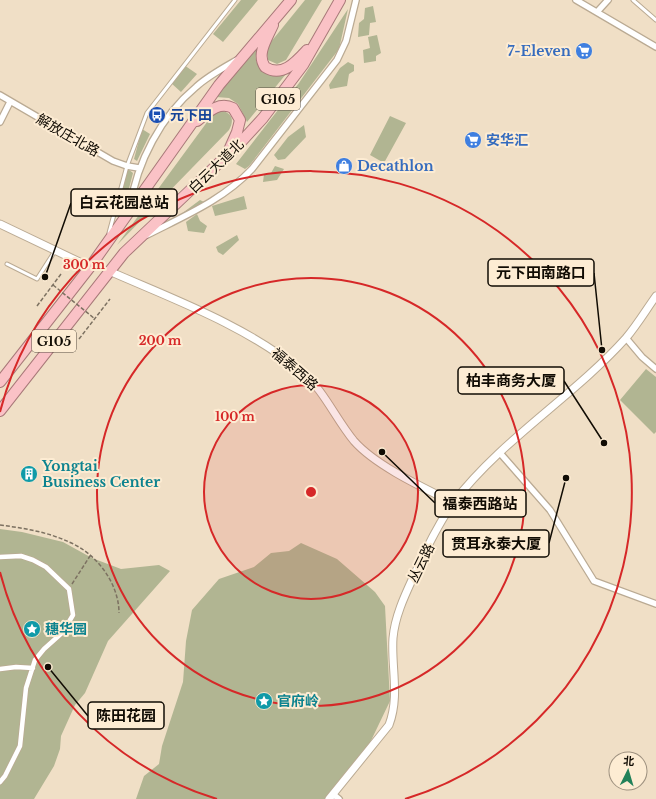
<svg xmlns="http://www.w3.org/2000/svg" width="656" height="799" viewBox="0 0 656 799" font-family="'Libre Baskerville','Noto Sans SC',serif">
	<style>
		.green { fill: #b1b592 }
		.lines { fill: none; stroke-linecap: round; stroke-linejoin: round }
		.service-casing { stroke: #baaa93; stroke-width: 5 }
		.pedestrian-casing { stroke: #baaa93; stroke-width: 6 }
		.minor-casing { stroke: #baaa93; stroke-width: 8 }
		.tertiary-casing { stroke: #baaa93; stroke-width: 9 }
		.trunk-casing { stroke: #a87979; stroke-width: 12 }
		.path { stroke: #7c7161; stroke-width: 1.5; stroke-dasharray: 4 2; stroke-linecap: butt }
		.service { stroke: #fff; stroke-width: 3 }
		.pedestrian { stroke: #fff; stroke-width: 4.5 }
		.minor { stroke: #fff; stroke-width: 5.5 }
		.tertiary { stroke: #fff; stroke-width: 7 }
		.trunk { stroke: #fac2c6; stroke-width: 10 }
		.path-bridge { stroke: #7c7161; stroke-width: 1.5; stroke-dasharray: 4 2; stroke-linecap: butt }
		.ring { fill: none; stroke: #d62828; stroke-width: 2 }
		.labels { text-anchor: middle; stroke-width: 4; stroke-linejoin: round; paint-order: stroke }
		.shield { fill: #fdecd3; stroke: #584f42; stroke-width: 1 }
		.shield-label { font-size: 13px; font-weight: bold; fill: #110c04 }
		.shop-label { font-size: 14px; font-weight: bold; fill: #366cbe; stroke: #fdecd3; text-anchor: start }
		.transit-label { font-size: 14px; font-weight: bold; fill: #164399; stroke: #fdecd3; text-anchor: start }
		.street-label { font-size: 14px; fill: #110c04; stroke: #fdecd3 }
		.culture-label { font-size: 14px; font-weight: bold; fill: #0d838f; stroke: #fdecd3; text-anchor: start }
		.centre { fill: #d62828; stroke: #fdecd3; stroke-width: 2 }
		.ring-label { font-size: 12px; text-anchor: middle; font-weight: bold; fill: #d62828; stroke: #fdecd3; stroke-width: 4; stroke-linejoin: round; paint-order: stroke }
		.leader { fill: none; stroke: #110c04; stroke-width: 1.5 }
		.callout-dot { fill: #110c04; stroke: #fdecd3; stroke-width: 1.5 }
		.callout { fill: #fdecd3; stroke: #110c04; stroke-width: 1.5 }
		.callout-label { font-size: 15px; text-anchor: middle; font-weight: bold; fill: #110c04 }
	</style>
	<rect width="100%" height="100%" fill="#f0dfc6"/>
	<path class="green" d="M 241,0 L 258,0 L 223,42 L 213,34 Z
		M 305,0 L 322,0 L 286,60 L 277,64 L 268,60 L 266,48 Z
		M 373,6 L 376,22 L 370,23 L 369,35 L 358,37 L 359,23 L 364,19 L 365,8 Z
		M 348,9 L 339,49 L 249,166 L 245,169 L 236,164 L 299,83 Z
		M 377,35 L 381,53 L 376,56 L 376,61 L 364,63 L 363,50 L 370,48 L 368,37 Z
		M 256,48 L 257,50 C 255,57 255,61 260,67 L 286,74 L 247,122 L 238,104 L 229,98 L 216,97 Z
		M 348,62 L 354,65 L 354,71 L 349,74 L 347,86 L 330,89 L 329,85 L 340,68 Z
		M 184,65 L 197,74 L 181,92 L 171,83 Z
		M 223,111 C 233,114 234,121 229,130 L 117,245 L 210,118 L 216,113 Z
		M 390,116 L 406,123 L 384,163 L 370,155 Z
		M 304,125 L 306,137 L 285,159 L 278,160 L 274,155 L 288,137 Z
		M 142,129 L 150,134 L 137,161 L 134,159 Z
		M 275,166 L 284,169 L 277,180 L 263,182 L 264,174 L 271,173 Z
		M 128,169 L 133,173 L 127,196 L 124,196 L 120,194 Z
		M 244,196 L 247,209 L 215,216 L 212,206 Z
		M 200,200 L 204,202 L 161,229 Z
		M 197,214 L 200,221 L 207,226 L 204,233 L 188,231 L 186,222 Z
		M 237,235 L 239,240 L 223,255 L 218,252 L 216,247 Z
		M 646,369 L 656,377 L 656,432 L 654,434 L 620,400 Z
		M 0,529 L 22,532 L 63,542 L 92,558 L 121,569 L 159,565 L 170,571 L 108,641 L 85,693 L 75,705 L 61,736 L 60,749 L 54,766 L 34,799 L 0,799 Z
		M 301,543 L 337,559 L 375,592 L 385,606 L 390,701 L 367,749 L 325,799 L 136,799 L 144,776 L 159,764 L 162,746 L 183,682 L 186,641 L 192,610 L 219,579 L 254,567 L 271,553 L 289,551 Z"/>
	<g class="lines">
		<g class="service-casing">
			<path id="service" d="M 633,0 L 656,20
				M 109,233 L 127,166 L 147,113 L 235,0
				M 7,264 L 37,279 L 55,251"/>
		</g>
		<g class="pedestrian-casing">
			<path id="pedestrian" d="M 0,557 L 21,556 L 33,560 L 46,567 L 69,589 L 73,615 L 63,632 L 44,649 L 35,660 L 26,688 L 20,746 L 5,776 L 0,782
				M 0,669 L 16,667 L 33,668"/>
		</g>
		<g class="minor-casing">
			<path id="minor" d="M 576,0 L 656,47
				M 597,12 L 608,0
				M 0,95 L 113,161 L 127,166 L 139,168
				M 0,122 L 10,102
				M 130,207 C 137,162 161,116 196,87 C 208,76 223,68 237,60
				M 147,235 C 184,216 223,200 252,169 L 337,60 L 346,41 L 356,0
				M 626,338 L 642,357 L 656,369
				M 500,453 L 550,510 L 594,581 L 656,604
				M 333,794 L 339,799"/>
		</g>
		<g class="tertiary-casing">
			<path id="tertiary" d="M 0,224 L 90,267
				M 109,271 C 175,300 245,325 301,371 C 324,390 335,418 354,441 C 376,466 424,488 454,503
				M 329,799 L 389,725 C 400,696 391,667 393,638 C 395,614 407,591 417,569 C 427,547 439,523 453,503 C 502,439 573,397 626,338 C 637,325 646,310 656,296"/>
		</g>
		<g class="trunk-casing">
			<path id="trunk" d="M 273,25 C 267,39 256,54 265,67 C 282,78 296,62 307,50
				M 197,121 C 208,112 219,101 233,108 L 240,120 L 237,132 L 229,150
				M 0,382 L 90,267 L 219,85 L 291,0
				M 0,411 L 124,253 L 241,142 L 263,118 L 303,65 L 340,0"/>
		</g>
		<path class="path" d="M 37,306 L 61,274
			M 79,339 L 110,299
			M 0,525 C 23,528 48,532 69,542 C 96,553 119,583 119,613
			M 72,584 L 90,556"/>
		<use href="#service" class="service"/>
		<use href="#pedestrian" class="pedestrian"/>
		<use href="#minor" class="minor"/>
		<use href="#tertiary" class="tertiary"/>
		<use href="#trunk" class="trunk"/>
		<path class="path-bridge" d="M 53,285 L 95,319"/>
	</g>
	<circle cx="311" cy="492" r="107" fill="#d62828" fill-opacity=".12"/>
	<g class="ring">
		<circle cx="311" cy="492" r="107"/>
		<circle cx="311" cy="492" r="214"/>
		<path d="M217 799A321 321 0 0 1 0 572M0 412A321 321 0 1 1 405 799"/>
	</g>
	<defs>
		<g id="supermarket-disc" transform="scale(0.9)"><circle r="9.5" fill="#3f7fe0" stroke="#fdecd3"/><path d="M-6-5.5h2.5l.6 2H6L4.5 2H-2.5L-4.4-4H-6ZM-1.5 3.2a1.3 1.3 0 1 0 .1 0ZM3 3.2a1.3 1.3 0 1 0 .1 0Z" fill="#fff"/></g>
		<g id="bus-disc" transform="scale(0.9)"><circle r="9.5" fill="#1a4fb4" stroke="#fdecd3"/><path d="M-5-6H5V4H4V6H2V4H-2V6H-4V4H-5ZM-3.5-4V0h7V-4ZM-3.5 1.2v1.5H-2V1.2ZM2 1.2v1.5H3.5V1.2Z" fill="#fff"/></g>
		<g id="shop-disc" transform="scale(0.9)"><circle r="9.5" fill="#3f7fe0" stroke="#fdecd3"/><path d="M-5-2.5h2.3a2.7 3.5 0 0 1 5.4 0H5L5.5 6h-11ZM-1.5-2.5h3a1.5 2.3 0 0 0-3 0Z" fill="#fff"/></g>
		<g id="building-disc" transform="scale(0.9)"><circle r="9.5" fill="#0f9aa8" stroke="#fdecd3"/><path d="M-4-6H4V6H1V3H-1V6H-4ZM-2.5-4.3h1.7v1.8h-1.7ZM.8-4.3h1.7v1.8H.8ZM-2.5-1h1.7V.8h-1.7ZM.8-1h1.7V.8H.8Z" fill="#fff"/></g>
		<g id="sight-disc" transform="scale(0.9)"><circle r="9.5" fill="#0f9aa8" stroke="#fdecd3"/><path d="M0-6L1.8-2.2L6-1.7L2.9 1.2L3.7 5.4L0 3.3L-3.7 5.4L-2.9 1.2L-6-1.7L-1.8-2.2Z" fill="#fff"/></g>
	</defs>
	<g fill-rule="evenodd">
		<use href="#supermarket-disc" x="584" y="51"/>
		<use href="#bus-disc" x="157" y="115"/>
		<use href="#supermarket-disc" x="473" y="140"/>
		<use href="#shop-disc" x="344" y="166"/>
		<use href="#building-disc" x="29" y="474"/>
		<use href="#sight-disc" x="32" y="629"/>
		<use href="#sight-disc" x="264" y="701"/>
	</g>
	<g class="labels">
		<g class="shield">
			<rect x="256" y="88" width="44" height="22" rx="3"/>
			<rect x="32" y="330" width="44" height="22" rx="3"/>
		</g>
		<g class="shield-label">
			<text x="278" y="104">G105</text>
			<text x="54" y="346">G105</text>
		</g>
		<g class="shop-label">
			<text x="571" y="56" text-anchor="end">7-Eleven</text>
			<text x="486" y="145">安华汇</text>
			<text x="357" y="171">Decathlon</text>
		</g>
		<g class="transit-label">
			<text x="170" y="120">元下田</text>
		</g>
		<g class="street-label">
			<text transform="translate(68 135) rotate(30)" y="5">解放庄北路</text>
			<text transform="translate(216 166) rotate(-44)" y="5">白云大道北</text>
			<text transform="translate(295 369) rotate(41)" y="5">福泰西路</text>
			<text transform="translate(421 563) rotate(-64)" y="5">丛云路</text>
		</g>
		<g class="culture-label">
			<text x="42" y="471">Yongtai<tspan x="42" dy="16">Business Center</tspan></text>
			<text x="45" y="634">穗华园</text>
			<text x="277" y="706">官府岭</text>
		</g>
	</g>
	<circle cx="311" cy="492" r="6" class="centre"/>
	<g class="ring-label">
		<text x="84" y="269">300 m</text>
		<text x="160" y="345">200 m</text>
		<text x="235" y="421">100 m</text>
	</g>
	<path class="leader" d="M45 277L71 203M602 350L594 273M604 443L564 381M382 452L435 503M566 478L549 543M48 667L88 716"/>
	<g class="callout-dot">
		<circle cx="45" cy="277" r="4"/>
		<circle cx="602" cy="350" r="4"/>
		<circle cx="604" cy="443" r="4"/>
		<circle cx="382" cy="452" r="4"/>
		<circle cx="566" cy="478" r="4"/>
		<circle cx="48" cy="667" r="4"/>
	</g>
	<g class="callout">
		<rect x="71" y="189" width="106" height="27" rx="4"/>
		<rect x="488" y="259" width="106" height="27" rx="4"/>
		<rect x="458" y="367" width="106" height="27" rx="4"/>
		<rect x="435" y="490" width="91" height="27" rx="4"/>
		<rect x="443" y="530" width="106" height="27" rx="4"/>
		<rect x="88" y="702" width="76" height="27" rx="4"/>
	</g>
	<g class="callout-label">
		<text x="124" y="208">白云花园总站</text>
		<text x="541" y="278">元下田南路口</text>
		<text x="511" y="386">柏丰商务大厦</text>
		<text x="480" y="509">福泰西路站</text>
		<text x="496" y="549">贯耳永泰大厦</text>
		<text x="126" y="721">陈田花园</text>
	</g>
	<g transform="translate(628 771) rotate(5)"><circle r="19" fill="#fdecd3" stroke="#9f9280"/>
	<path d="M0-3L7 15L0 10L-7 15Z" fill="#228159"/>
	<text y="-6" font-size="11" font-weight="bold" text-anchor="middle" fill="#110c04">北</text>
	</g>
</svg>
